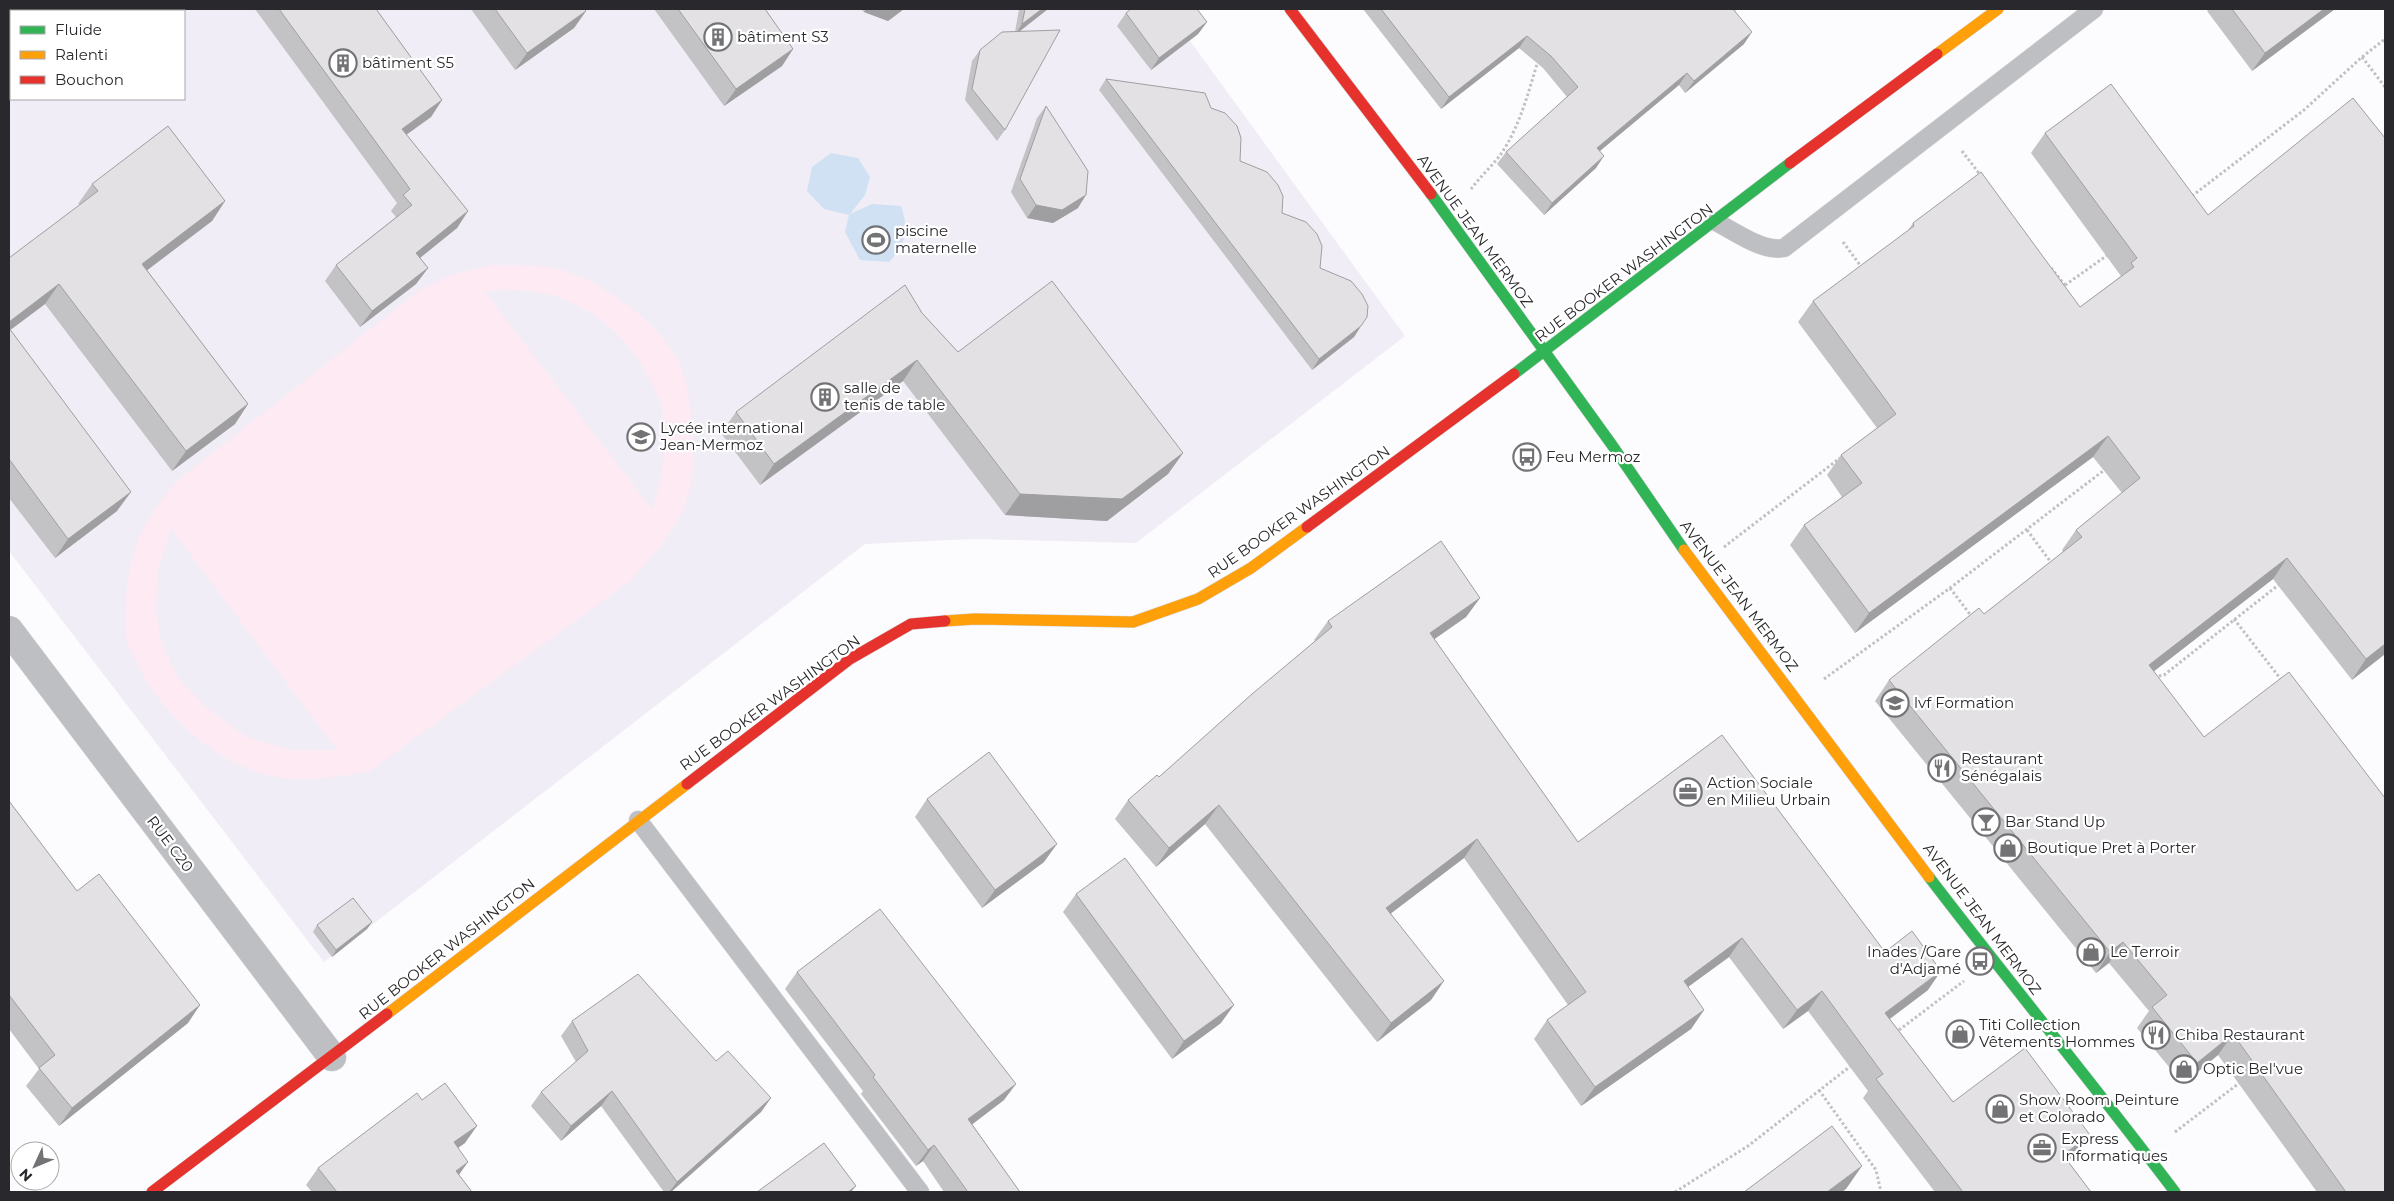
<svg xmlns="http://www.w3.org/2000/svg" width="2394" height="1201" viewBox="0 0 2394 1201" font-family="Montserrat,sans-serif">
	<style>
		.built { fill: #f0edf6; fill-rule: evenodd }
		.green { fill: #fdeaf3; fill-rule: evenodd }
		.water { fill: #d0e1f3 }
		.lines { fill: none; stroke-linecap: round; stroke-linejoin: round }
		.lane-casing { stroke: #d6d5d7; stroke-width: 19 }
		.street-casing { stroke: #d6d5d7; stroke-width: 29 }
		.fast-casing { stroke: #d6d5d7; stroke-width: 12 }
		.slow-casing { stroke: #d6d5d7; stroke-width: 12 }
		.jam-casing { stroke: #d6d5d7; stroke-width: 12 }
		.path { stroke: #c0c0c2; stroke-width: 3; stroke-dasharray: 2.5 2.5; stroke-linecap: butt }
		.lane { stroke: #bebfc2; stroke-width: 18 }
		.street { stroke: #bebfc2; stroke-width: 28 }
		.fast { stroke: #30b455; stroke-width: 11 }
		.slow { stroke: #ff9f0a; stroke-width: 11 }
		.jam { stroke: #e5322d; stroke-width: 11 }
		.wall { fill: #c3c2c4 }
		.shaded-wall { fill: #9f9ea0 }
		.building { fill: #e3e1e4; stroke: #9f9ea0 }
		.labels { text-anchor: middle; stroke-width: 4.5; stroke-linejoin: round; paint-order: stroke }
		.poi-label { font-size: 15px; fill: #29282c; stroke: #fff; text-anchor: start }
		.street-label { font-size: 15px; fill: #29282c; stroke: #fff }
	</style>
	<rect width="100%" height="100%" fill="#fcfbfd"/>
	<path class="built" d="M 9,9 L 1179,9 L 1198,34 L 1190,41 L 1405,336 L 1136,543 L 972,539 L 865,544 L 324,962 L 9,551 ZM 11,11 L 184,11 L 184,99 L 11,99 Z"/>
	<path class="green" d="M 490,265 C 510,266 540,264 558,269 C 602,280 670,328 683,373 C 690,393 691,415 693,437 C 694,460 693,490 682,511 C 669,538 651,559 630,581 L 369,772 C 340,776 311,782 282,778 C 247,773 214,754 189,731 C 165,709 148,688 135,659 C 132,652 128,645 126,638 C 125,630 126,620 126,611 C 125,555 144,515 183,476 L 420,290 L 454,274 ZM 506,289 C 522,291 540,291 555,296 C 599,310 635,345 653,386 C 656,393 661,400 662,407 C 668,442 663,476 652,509 L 485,292 ZM 171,529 L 172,530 L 337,750 L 291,750 L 247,737 L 207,708 L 178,678 L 161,641 L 156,611 L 158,569 Z"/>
	<path class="water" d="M 831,153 L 858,158 L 870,177 L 865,195 L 850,214 L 872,204 L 901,206 C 909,230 907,242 889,262 L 860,260 L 845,232 L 849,215 L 824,209 L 807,191 L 812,167 Z"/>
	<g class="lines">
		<g class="lane-casing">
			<path id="lane" d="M 1716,222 C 1736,232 1762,252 1784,248 L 2094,9
				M 638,820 L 920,1192"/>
		</g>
		<g class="street-casing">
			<path id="street" d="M 9,630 L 332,1057"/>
		</g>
		<g class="fast-casing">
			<path id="fast" d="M 1431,194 L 1612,445 L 1684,550
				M 1514,374 L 1790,163
				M 1929,877 C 2010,983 2095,1086 2175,1192"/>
		</g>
		<g class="slow-casing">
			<path id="slow" d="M 1937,54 L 1998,9
				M 1684,550 L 1929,877
				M 945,621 L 975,619 L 1133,622 L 1198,599 L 1251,568 L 1307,527
				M 387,1014 L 687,784"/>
		</g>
		<g class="jam-casing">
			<path id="jam" d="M 1290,9 L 1431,194
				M 1790,163 L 1937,54
				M 1307,527 L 1514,374
				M 687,784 L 850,659 L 911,624 L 945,621
				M 152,1192 L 387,1014"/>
		</g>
		<path class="path" d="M 2362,57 L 2385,87
			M 1962,151 L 1981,176
			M 1471,189 C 1480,177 1492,166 1501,154 C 1520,126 1528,93 1538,61
			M 2192,196 L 2304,110 L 2362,57 L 2385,39
			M 1843,242 L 1863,269
			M 2051,268 L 2065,285
			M 2061,288 L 2109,254
			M 2027,530 L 2053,565
			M 1724,547 L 1840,458
			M 1950,588 L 1972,617
			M 2234,619 L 2283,682
			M 2154,677 L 2164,675 L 2281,583
			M 1824,679 L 1950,588 L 2107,468
			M 1895,1033 L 1964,981
			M 1819,1090 L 1876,1170 L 1881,1192
			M 2175,1132 L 2242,1081
			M 1675,1192 L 1748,1146 L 1852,1065"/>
		<use href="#lane" class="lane"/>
		<use href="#street" class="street"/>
		<use href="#fast" class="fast"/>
		<use href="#slow" class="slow"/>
		<use href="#jam" class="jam"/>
	</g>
	<path class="wall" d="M 255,9 L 376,9 L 442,100 L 431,117 L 406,134 L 468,211 L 457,228 L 420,258 L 428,268 L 416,284 L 360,327 L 325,281 L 336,265 L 396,217 L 391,211 L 397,203 Z
		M 471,9 L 584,9 L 586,11 L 574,28 L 515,70 Z
		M 654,9 L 765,9 L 793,49 L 782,66 L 724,106 Z
		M 861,9 L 904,9 L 888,21 L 864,12 Z
		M 1019,9 L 1048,9 L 1019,31 L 1005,130 L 997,141 L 965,100 L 972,61 L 980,50 L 1015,32 Z
		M 1363,9 L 1737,9 L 1735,11 L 1744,44 L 1685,93 L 1679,85 L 1600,151 L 1596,168 L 1544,215 L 1497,164 L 1506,152 L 1567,97 L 1543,68 L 1519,48 L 1441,109 Z
		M 2209,9 L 2335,9 L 2252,71 L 2207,11 Z
		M 1126,13 L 1207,22 L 1198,34 L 1151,70 L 1117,26 Z
		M 1106,79 L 1211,108 L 1240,161 L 1282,213 L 1320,268 L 1361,326 L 1354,337 L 1312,370 L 1099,90 Z
		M 2111,84 L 2385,654 L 2352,680 L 2273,579 L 2154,671 L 2385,1192 L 2317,1192 L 2218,1055 L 2183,1084 L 2137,1028 L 2149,1011 L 2109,963 L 2096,973 L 1875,701 L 1889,680 L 1984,614 L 2063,552 L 2062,550 L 2076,530 L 2122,493 L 2093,457 L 1855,633 L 1790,545 L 1804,525 L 1842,497 L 1827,475 L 1841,455 L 1877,428 L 1798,322 L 1813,301 L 1907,232 L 1913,223 L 2080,307 L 2121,276 L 2031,153 L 2045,133 Z
		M 1046,106 L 1078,208 L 1053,223 L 1027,218 L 1011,192 L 1037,118 Z
		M 92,184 L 225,201 L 212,221 L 147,270 L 248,404 L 235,424 L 172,471 L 45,304 L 10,330 L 117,511 L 55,558 L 9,498 L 9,258 L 80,205 L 78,204 Z
		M 922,313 L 958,352 L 1183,453 L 1168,474 L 1107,521 L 1005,515 L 903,381 L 760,485 L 721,433 L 736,412 Z
		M 1480,598 L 1466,617 L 1434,639 L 1578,842 L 1885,952 L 1928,990 L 1890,1019 L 1953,1102 L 2077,1154 L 2068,1161 L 2091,1192 L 1935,1192 L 1863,1098 L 1868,1091 L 1808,1011 L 1783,1029 L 1729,957 L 1688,987 L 1704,1010 L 1691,1029 L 1581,1106 L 1534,1039 L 1547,1020 L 1568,1005 L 1464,858 L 1391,913 L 1431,1000 L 1377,1042 L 1205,824 L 1156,867 L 1115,819 L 1128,800 L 1159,777 L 1315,641 L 1314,640 L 1328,621 Z
		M 927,799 L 1044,862 L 982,908 L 915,817 Z
		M 9,801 L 77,891 L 188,1023 L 59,1126 L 26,1086 L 39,1069 L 9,1029 Z
		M 1076,894 L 1221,1023 L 1172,1059 L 1063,912 Z
		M 372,922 L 367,929 L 332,957 L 313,932 L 317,925 Z
		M 797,972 L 1004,1100 L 972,1124 L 1020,1192 L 944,1192 L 923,1161 L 916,1166 L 861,1094 L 863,1091 L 785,989 Z
		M 572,1021 L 716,1061 L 771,1098 L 761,1112 L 671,1192 L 664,1192 L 601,1106 L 561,1141 L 531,1106 L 541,1092 L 576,1062 L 561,1036 Z
		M 422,1100 L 465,1143 L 458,1148 L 459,1175 L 472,1192 L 312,1192 L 306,1185 L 318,1168 Z"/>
	<path class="shaded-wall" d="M 866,9 L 904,9 L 888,21 L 864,12 Z
		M 1042,9 L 1048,9 L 1015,35 L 1022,24 Z
		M 2324,9 L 2335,9 L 2252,71 L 2265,53 Z
		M 586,11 L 574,28 L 515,70 L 527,53 Z
		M 1207,22 L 1198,34 L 1151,70 L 1159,58 Z
		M 1752,32 L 1744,44 L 1685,93 L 1694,81 Z
		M 1527,36 L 1519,48 L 1441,109 L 1449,97 Z
		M 793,49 L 782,66 L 724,106 L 736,89 Z
		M 1687,73 L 1679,85 L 1589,160 L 1597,148 Z
		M 442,100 L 431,117 L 391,146 L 402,129 Z
		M 1604,156 L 1596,168 L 1544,215 L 1552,203 Z
		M 1086,195 L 1078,208 L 1053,223 L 1027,218 L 1036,205 Z
		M 225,201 L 212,221 L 129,284 L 142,264 Z
		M 468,211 L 457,228 L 405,270 L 416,253 Z
		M 428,268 L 416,284 L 360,327 L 372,311 Z
		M 59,284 L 45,304 L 9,331 L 9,322 Z
		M 1361,326 L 1354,337 L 1312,370 L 1319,359 Z
		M 917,360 L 903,381 L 760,485 L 774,464 Z
		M 248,404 L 235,424 L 172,471 L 186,451 Z
		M 2108,436 L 2093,457 L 1855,633 L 1869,613 Z
		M 1183,453 L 1168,474 L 1107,521 L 1005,515 L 1020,494 Z
		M 131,492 L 117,511 L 55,558 L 68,539 Z
		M 2287,558 L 2273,579 L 2135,686 L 2149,665 Z
		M 1480,598 L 1466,617 L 1416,652 L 1430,633 Z
		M 2385,644 L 2385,654 L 2352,680 L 2366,659 Z
		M 1219,805 L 1205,824 L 1156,867 L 1169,848 Z
		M 1477,839 L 1464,858 L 1373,927 L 1386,908 Z
		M 1057,844 L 1044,862 L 982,908 L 995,890 Z
		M 372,922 L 367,929 L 332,957 L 336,950 Z
		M 1742,938 L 1729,957 L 1670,1000 L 1684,981 Z
		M 2123,942 L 2109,963 L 2096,973 L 2110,952 Z
		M 1941,971 L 1928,990 L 1872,1032 L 1885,1013 Z
		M 1444,981 L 1431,1000 L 1377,1042 L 1391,1023 Z
		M 1822,991 L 1808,1011 L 1783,1029 L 1797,1010 Z
		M 200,1005 L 188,1023 L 59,1126 L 72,1108 Z
		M 1234,1005 L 1221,1023 L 1172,1059 L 1184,1041 Z
		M 1704,1010 L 1691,1029 L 1581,1106 L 1595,1087 Z
		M 2233,1034 L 2218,1055 L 2183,1084 L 2197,1063 Z
		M 1016,1084 L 1004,1100 L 957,1136 L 968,1119 Z
		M 612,1091 L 601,1106 L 561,1141 L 571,1126 Z
		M 771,1098 L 761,1112 L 671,1192 L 669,1192 L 677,1182 Z
		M 477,1126 L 465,1143 L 442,1159 L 454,1142 Z
		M 2090,1135 L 2077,1154 L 2050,1175 L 2063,1155 Z
		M 934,1145 L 923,1161 L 916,1166 L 928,1150 Z
		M 468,1162 L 456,1179 L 456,1171 Z
		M 1862,1166 L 1846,1189 L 1842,1192 L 1827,1192 Z
		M 856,1186 L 851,1192 L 848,1192 Z"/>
	<path class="building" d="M 279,9 L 376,9 L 442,100 L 402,129 L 468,211 L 416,253 L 428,268 L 372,311 L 336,265 L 412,205 L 403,195 L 410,189 Z
		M 495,9 L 584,9 L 586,11 L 527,53 Z
		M 678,9 L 765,9 L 793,49 L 736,89 Z
		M 1025,9 L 1042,9 L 1022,24 Z
		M 1131,9 L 1197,9 L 1207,22 L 1159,58 L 1126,13 Z
		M 1381,9 L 1733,9 L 1752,32 L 1694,81 L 1687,73 L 1597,148 L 1604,156 L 1552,203 L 1506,152 L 1578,87 L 1551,56 L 1527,36 L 1449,97 Z
		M 2232,9 L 2324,9 L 2265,53 Z
		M 1060,30 L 1005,130 L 972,89 L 980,50 L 1002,32 Z
		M 1106,79 L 1205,93 L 1211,108 L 1225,113 L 1237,126 L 1241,138 L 1240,161 L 1267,172 L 1278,185 L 1283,196 L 1282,213 L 1306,222 L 1317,234 L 1322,246 L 1320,268 L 1351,281 L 1362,294 L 1368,306 L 1367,317 L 1361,326 L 1319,359 Z
		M 2111,84 L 2208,215 L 2353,98 L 2385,138 L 2385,644 L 2366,659 L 2287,558 L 2149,665 L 2204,737 L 2289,672 L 2385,798 L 2385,1192 L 2346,1192 L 2233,1034 L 2197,1063 L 2152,1007 L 2167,995 L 2123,942 L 2110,952 L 1889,680 L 1979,608 L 1984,614 L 2082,537 L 2076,530 L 2140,478 L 2108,436 L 1869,613 L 1804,525 L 1862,483 L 1841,455 L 1896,414 L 1813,301 L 1914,226 L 1913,223 L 1981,172 L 2080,307 L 2134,267 L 2131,263 L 2137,258 L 2045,133 Z
		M 1046,106 L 1088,171 L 1086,195 L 1062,210 L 1036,205 L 1020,179 Z
		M 168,126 L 225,201 L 142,264 L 248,404 L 186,451 L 59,284 L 9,322 L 9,258 L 98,191 L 92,184 Z
		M 1052,281 L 1183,453 L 1122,499 L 1020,494 L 917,360 L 774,464 L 736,412 L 905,285 L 922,313 L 958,352 Z
		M 9,328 L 131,492 L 68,539 L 9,459 Z
		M 1441,541 L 1480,598 L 1430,633 L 1578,842 L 1722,735 L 1885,952 L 1912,931 L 1941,971 L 1885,1013 L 1953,1102 L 2025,1048 L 2090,1135 L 2063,1155 L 2091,1192 L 1963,1192 L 1876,1079 L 1883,1074 L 1822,991 L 1797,1010 L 1742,938 L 1684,981 L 1704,1010 L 1595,1087 L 1547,1020 L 1586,992 L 1477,839 L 1386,908 L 1444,981 L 1391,1023 L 1219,805 L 1169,848 L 1128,800 L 1157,775 L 1159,777 L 1252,694 L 1332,627 L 1328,621 Z
		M 989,752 L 1057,844 L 995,890 L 927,799 Z
		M 9,801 L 77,891 L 99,874 L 200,1005 L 72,1108 L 39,1068 L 55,1055 L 9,995 Z
		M 1125,858 L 1234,1005 L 1184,1041 L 1076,894 Z
		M 353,898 L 372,922 L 336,950 L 317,925 Z
		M 880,909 L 1016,1084 L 968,1119 L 1020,1192 L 968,1192 L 934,1145 L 928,1150 L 873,1077 L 875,1075 L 797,972 Z
		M 638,974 L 716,1061 L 728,1051 L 771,1098 L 677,1182 L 612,1091 L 571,1126 L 541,1092 L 588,1051 L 572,1021 Z
		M 445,1083 L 477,1126 L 454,1142 L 468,1162 L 456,1171 L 472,1192 L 337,1192 L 318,1168 L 417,1093 L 422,1100 Z
		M 1832,1126 L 1862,1166 L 1827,1192 L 1744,1192 Z
		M 824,1143 L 856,1186 L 848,1192 L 757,1192 Z"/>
	<defs>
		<g id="building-ring" transform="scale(1.4375)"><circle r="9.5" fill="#fff" stroke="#737275" stroke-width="1.5"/><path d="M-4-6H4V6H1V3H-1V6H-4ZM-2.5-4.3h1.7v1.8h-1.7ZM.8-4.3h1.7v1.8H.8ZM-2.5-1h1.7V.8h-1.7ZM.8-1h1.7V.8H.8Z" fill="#737275"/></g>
		<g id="stadium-ring" transform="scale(1.4375)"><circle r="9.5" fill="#fff" stroke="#737275" stroke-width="1.5"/><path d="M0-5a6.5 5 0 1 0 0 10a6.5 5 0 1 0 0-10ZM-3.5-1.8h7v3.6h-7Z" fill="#737275"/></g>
		<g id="school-ring" transform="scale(1.4375)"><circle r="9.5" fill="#fff" stroke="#737275" stroke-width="1.5"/><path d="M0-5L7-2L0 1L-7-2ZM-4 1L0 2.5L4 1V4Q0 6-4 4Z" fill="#737275"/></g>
		<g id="bus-ring" transform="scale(1.4375)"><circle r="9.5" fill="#fff" stroke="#737275" stroke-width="1.5"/><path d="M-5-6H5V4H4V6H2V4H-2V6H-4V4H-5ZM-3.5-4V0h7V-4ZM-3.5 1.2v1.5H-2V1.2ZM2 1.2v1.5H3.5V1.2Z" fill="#737275"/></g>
		<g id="restaurant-ring" transform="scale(1.4375)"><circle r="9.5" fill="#fff" stroke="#737275" stroke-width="1.5"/><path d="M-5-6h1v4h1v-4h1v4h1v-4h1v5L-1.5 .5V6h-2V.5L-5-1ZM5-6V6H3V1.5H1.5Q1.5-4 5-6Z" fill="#737275"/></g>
		<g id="office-ring" transform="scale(1.4375)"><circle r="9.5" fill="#fff" stroke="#737275" stroke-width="1.5"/><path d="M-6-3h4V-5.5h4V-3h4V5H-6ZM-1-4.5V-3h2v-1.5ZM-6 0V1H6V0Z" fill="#737275"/></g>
		<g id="bar-ring" transform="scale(1.4375)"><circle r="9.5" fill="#fff" stroke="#737275" stroke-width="1.5"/><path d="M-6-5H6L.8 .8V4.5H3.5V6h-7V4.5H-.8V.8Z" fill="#737275"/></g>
		<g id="shop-ring" transform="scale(1.4375)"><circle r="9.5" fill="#fff" stroke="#737275" stroke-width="1.5"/><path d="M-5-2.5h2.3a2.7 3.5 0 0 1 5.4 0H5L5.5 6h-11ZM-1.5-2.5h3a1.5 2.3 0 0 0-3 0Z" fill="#737275"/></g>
	</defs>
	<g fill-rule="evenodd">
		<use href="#building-ring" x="718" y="37"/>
		<use href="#building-ring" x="343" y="63"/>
		<use href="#stadium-ring" x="876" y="240"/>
		<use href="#building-ring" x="825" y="397"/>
		<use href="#school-ring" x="641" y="437"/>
		<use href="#bus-ring" x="1527" y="457"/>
		<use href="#school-ring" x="1895" y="703"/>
		<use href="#restaurant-ring" x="1942" y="768"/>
		<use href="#office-ring" x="1688" y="792"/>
		<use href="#bar-ring" x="1986" y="822"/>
		<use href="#shop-ring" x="2008" y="848"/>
		<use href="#shop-ring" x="2091" y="952"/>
		<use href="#bus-ring" x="1980" y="961"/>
		<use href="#shop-ring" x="1960" y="1034"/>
		<use href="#restaurant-ring" x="2156" y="1035"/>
		<use href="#shop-ring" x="2184" y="1069"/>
		<use href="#shop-ring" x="2000" y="1109"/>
		<use href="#office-ring" x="2042" y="1148"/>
	</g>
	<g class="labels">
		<g class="poi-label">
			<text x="737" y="42">bâtiment S3</text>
			<text x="362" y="68">bâtiment S5</text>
			<text x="895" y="236">piscine<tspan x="895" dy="17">maternelle</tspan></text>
			<text x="844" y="393">salle de<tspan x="844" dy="17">tenis de table</tspan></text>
			<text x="660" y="433">Lycée international<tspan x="660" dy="17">Jean-Mermoz</tspan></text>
			<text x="1546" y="462">Feu Mermoz</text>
			<text x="1914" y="708">lvf Formation</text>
			<text x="1961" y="764">Restaurant<tspan x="1961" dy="17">Sénégalais</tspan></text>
			<text x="1707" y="788">Action Sociale<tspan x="1707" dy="17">en Milieu Urbain</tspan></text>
			<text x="2005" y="827">Bar Stand Up</text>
			<text x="2027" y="853">Boutique Pret à Porter</text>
			<text x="1961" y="957" text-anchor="end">Inades /Gare<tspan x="1961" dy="17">d'Adjamé</tspan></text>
			<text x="2110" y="957">Le Terroir</text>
			<text x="1979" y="1030">Titi Collection<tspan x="1979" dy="17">Vêtements Hommes</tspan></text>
			<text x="2175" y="1040">Chiba Restaurant</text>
			<text x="2203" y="1074">Optic Bel'vue</text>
			<text x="2019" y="1105">Show Room Peinture<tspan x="2019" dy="17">et Colorado</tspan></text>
			<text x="2061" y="1144">Express<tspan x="2061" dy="17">Informatiques</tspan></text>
		</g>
		<g class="street-label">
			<text transform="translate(1475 231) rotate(54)" y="5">AVENUE JEAN MERMOZ</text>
			<text transform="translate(1624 273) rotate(-37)" y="5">RUE BOOKER WASHINGTON</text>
			<text transform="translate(1299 512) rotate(-35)" y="5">RUE BOOKER WASHINGTON</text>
			<text transform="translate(1739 596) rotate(53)" y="5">AVENUE JEAN MERMOZ</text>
			<text transform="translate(770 703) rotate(-36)" y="5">RUE BOOKER WASHINGTON</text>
			<text transform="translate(170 844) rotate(53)" y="5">RUE C20</text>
			<text transform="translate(1982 919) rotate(53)" y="5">AVENUE JEAN MERMOZ</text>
			<text transform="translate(447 949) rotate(-38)" y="5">RUE BOOKER WASHINGTON</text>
		</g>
	</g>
	<rect width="2394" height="1201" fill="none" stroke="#29282c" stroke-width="20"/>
	<rect x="10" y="10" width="175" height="90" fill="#ffffff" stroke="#a9a9ab"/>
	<rect x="20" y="26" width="25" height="8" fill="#30b455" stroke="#a9a9ab"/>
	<text x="55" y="35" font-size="15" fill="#29282c">Fluide</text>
	<rect x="20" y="51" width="25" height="8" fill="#ff9f0a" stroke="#a9a9ab"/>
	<text x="55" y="60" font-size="15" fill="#29282c">Ralenti</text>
	<rect x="20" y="76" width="25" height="8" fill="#e5322d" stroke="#a9a9ab"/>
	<text x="55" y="85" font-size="15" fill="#29282c">Bouchon</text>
	<g transform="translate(35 1166) rotate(226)"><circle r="24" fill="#ffffff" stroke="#a9a9ab"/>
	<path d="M0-4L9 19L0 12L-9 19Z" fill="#737275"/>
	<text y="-8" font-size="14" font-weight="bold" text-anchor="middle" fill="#29282c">N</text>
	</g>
</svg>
